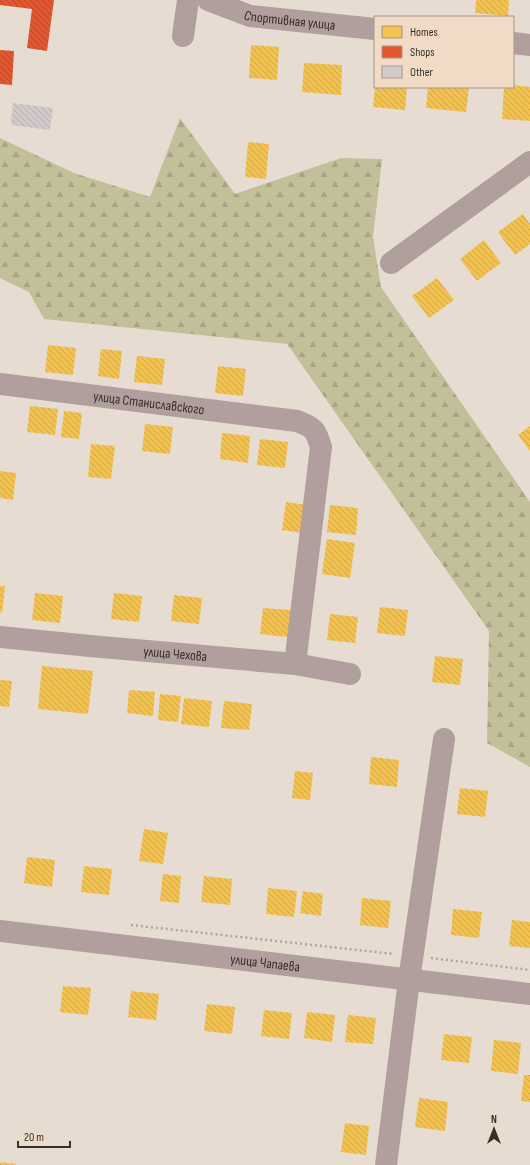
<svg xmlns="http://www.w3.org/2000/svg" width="530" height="1165" viewBox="0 0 530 1165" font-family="'Sofia Sans Condensed',sans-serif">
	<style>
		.forest { fill: url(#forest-firs) }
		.homes { fill: url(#homes-back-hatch) }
		.shops { fill: url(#shops-back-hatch) }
		.building { fill: url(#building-back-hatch) }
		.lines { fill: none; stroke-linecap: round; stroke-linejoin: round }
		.path { stroke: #b0a39f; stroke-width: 2.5; stroke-dasharray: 2 3; stroke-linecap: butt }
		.minor { stroke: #b09f9d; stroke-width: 22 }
		.labels { text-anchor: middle; stroke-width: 4; stroke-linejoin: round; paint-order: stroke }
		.street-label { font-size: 14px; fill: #382f28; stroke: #f1dbc7 }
	</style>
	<defs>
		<pattern id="forest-firs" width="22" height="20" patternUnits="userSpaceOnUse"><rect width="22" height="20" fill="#c2bf99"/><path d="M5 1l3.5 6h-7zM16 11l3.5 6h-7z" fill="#a7a484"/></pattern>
		<pattern id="homes-back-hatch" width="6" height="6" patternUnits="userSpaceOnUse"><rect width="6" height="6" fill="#f2c14e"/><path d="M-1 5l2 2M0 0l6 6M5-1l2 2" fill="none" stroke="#d0a644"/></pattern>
		<pattern id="shops-back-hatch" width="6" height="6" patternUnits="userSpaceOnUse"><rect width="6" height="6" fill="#e4572e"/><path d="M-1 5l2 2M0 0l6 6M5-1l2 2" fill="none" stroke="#ba4827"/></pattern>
		<pattern id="building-back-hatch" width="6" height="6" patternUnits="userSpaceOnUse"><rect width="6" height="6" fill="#d2caca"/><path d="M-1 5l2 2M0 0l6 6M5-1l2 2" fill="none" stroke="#b5aeae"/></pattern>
	</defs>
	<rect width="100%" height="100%" fill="#e7dcd1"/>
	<path class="forest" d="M 180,118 L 235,194 L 341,158 L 382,159 L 373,237 L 381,287 L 530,502 L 530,767 L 487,743 L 489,631 L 287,344 L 44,319 L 29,292 L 0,278 L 0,138 L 74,173 L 150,197 Z"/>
	<path class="homes" d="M 476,0 L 509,0 L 508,16 L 475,13 Z
		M 251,45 L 279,47 L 277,80 L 249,78 Z
		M 304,63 L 342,65 L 341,95 L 302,92 Z
		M 513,85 L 530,87 L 530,121 L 502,119 L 504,87 L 513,87 Z
		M 375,87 L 407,87 L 405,110 L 373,107 Z
		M 428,87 L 469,87 L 466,112 L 426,108 Z
		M 248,142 L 269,144 L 266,179 L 245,177 Z
		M 523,214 L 530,224 L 530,244 L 515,255 L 498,232 Z
		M 484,240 L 501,263 L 477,281 L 460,259 Z
		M 437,278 L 454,300 L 429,318 L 412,296 Z
		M 48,345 L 76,348 L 73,375 L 45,372 Z
		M 101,349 L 122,351 L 119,379 L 98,376 Z
		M 137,356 L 165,359 L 162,385 L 134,382 Z
		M 218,366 L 246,369 L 243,396 L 215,393 Z
		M 30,406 L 58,409 L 55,435 L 27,432 Z
		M 64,411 L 82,413 L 79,439 L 61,437 Z
		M 145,424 L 173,427 L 170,454 L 142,451 Z
		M 530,426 L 530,451 L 518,435 Z
		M 222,433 L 250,436 L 248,463 L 220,459 Z
		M 260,439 L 288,442 L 285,468 L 257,465 Z
		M 91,444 L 115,446 L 111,479 L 88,477 Z
		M 0,471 L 16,473 L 13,500 L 0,498 Z
		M 286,502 L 307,505 L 303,533 L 282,530 Z
		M 330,505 L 358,508 L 356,535 L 327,532 Z
		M 327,539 L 355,543 L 350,578 L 322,574 Z
		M 0,586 L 5,586 L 2,613 L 0,612 Z
		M 35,593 L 63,596 L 60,623 L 32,620 Z
		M 114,593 L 142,596 L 139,622 L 111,619 Z
		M 174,595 L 202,598 L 199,624 L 171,621 Z
		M 380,607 L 408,610 L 405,636 L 377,633 Z
		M 263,608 L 291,610 L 288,637 L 260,634 Z
		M 330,614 L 358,617 L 355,643 L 327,640 Z
		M 435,656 L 463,659 L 460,685 L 432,682 Z
		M 42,666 L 93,671 L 88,714 L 38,709 Z
		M 0,680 L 12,681 L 9,707 L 0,706 Z
		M 129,690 L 155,692 L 153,716 L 127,713 Z
		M 160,694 L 181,696 L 178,722 L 158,720 Z
		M 184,698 L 212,701 L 209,727 L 181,724 Z
		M 224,701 L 252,704 L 249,730 L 221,728 Z
		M 371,757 L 399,760 L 397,787 L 369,784 Z
		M 295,771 L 313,773 L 310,800 L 292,798 Z
		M 460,788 L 488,791 L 485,817 L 457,814 Z
		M 144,829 L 168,833 L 163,864 L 139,861 Z
		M 27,857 L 55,860 L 52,887 L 24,883 Z
		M 84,866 L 112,869 L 109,895 L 81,892 Z
		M 163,874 L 181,876 L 179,903 L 160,901 Z
		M 204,876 L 232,879 L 230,905 L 201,902 Z
		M 268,888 L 297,891 L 294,917 L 266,914 Z
		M 303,891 L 323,894 L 321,916 L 300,913 Z
		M 362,898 L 391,901 L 388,928 L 360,925 Z
		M 453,909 L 482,912 L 479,938 L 451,935 Z
		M 512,920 L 530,922 L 530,948 L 509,946 Z
		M 63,986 L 91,988 L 88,1015 L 60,1012 Z
		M 131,991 L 159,994 L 156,1020 L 128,1017 Z
		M 207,1004 L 235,1007 L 232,1034 L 204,1031 Z
		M 264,1010 L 292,1013 L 289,1039 L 261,1036 Z
		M 307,1012 L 335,1015 L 332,1042 L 304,1038 Z
		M 348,1015 L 376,1018 L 373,1044 L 345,1042 Z
		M 444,1034 L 472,1037 L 469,1063 L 441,1060 Z
		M 494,1040 L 521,1043 L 518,1074 L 491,1071 Z
		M 524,1075 L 530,1075 L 530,1102 L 521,1101 Z
		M 419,1098 L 448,1102 L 445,1131 L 415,1127 Z
		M 345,1123 L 369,1126 L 366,1155 L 341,1152 Z
		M 0,1162 L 16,1164 L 16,1165 L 0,1165 Z"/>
	<path class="shops" d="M 0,0 L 54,0 L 47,51 L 27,48 L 32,9 L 0,5 Z
		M 0,50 L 14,51 L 12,85 L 0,84 Z"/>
	<path class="building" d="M 13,103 L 53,108 L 50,130 L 11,125 Z"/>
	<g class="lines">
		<path class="path" d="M 131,925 L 394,954
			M 431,958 L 530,970"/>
		<g class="minor">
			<path id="s1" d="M 208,0 L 250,16 L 375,29"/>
			<path d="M 183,36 L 188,0"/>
			<path d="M 513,43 L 530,45"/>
			<path d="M 391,263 L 530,162"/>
			<path id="s2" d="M 0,384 L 297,421 C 315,428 315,429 321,447 L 295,664"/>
			<path id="s3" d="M 0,637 L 90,646 L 295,664 L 350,674"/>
			<path id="s4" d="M 0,931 L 530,994"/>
			<path d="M 386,1165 L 409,980 L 444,739"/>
		</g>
	</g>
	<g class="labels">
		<g class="street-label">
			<text dy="5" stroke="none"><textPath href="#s1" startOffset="85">Спортивная улица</textPath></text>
			<text dy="5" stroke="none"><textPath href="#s2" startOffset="150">улица Станиславского</textPath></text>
			<text dy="5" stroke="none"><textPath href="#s3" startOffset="176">улица Чехова</textPath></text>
			<text dy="5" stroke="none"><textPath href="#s4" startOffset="267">улица Чапаева</textPath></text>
		</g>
	</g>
	<rect x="374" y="16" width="140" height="72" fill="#f1dbc7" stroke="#a79687"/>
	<rect x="382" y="26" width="20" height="12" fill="#f2c14e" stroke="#a79687"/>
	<text x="410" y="36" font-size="12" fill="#382f28">Homes</text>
	<rect x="382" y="46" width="20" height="12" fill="#e4572e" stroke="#a79687"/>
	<text x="410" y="56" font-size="12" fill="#382f28">Shops</text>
	<rect x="382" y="66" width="20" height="12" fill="#d2caca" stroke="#a79687"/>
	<text x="410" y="76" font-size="12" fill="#382f28">Other</text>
	<g transform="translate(494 1129)" stroke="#f1dbc7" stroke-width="3" paint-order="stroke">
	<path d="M0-3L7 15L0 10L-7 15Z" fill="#382f28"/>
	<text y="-6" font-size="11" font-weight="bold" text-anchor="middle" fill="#382f28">N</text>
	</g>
	<path d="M18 1141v6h52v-6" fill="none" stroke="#382f28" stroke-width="2"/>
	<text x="24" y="1141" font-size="12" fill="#382f28" stroke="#f1dbc7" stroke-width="3" paint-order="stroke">20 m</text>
</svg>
